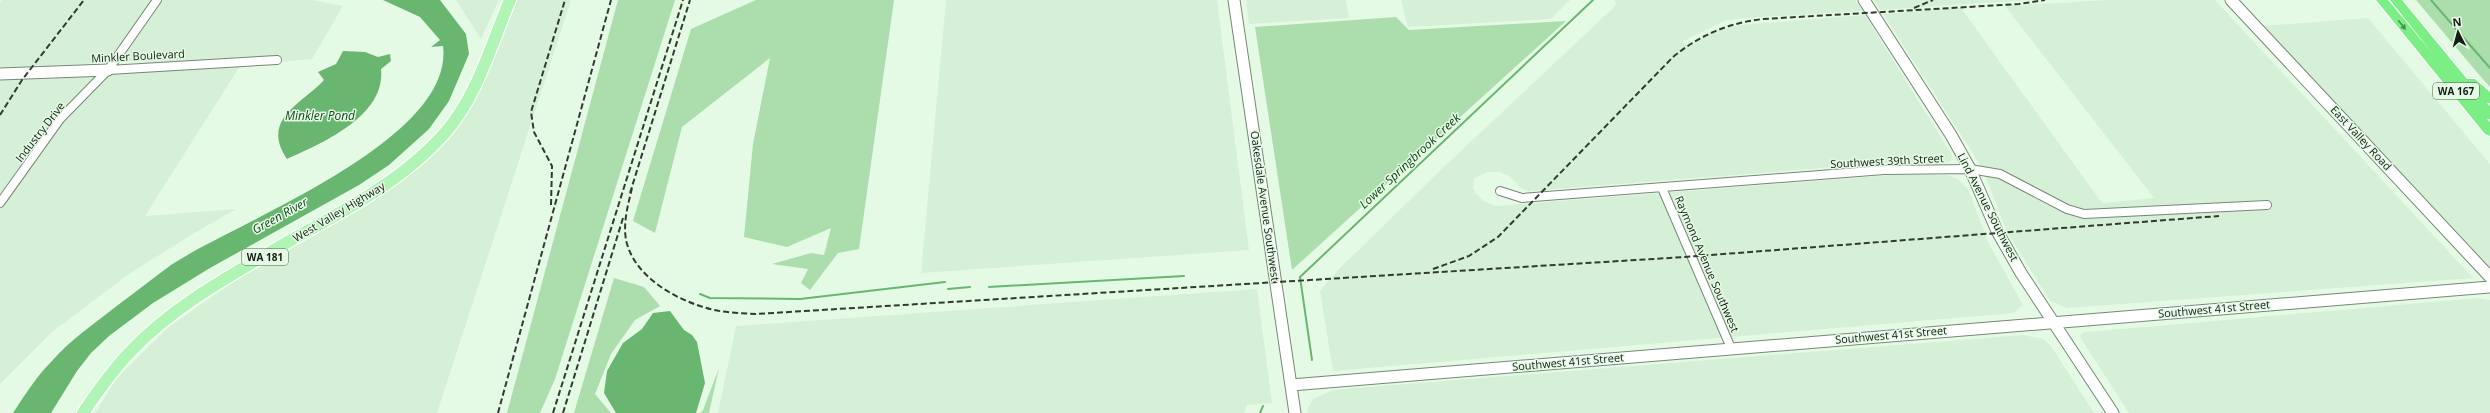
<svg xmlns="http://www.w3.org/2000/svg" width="2490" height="413" viewBox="0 0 2490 413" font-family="'Open Sans',sans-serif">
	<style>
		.built { fill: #d5f0d6 }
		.green { fill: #abddad }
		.water { fill: #69b670 }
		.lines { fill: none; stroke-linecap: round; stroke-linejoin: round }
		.stream { stroke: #69b670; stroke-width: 2 }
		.street-casing { stroke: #758876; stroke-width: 10 }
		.secondary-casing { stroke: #758876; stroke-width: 13 }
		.primary-casing { stroke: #fff; stroke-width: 14 }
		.highway-casing { stroke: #fff; stroke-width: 2 }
		.street { stroke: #fff; stroke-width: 8 }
		.secondary { stroke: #fff; stroke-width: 11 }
		.primary { stroke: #b0f5b6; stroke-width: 12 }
		.highway { fill: #7bee86; fill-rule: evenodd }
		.rail { stroke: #313b32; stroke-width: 2; stroke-dasharray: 6 3; stroke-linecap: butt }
		.oneway { fill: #4d9053 }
		.labels { text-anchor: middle; stroke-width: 3; stroke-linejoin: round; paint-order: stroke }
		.shield { fill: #e5fae5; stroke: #535f53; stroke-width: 1 }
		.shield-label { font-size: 10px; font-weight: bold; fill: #141c15 }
		.street-label { font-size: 11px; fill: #141c15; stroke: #e5fae5 }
		.water-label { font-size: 12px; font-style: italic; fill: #10471a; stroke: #e5fae5 }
	</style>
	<rect width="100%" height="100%" fill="#e5fae5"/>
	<path class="built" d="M 2,0 L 312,0 L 343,6 L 312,59 L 240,66 L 145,216 L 236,209 L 191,235 L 129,274 L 52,332 L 0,384 L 0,79 L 215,60 L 158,63 L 128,61 L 0,69 L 0,3 Z
		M 455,0 L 499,0 L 481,39 L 458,3 Z
		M 517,0 L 571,0 L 437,413 L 95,413 L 117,378 L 169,327 L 233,282 L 364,204 L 460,123 L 471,107 Z
		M 946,0 L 1217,0 L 1249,250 L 921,273 Z
		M 1246,0 L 1346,0 L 1349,18 L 1249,24 Z
		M 1401,0 L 1570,0 L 1551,19 L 1408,27 Z
		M 1614,0 L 1855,0 L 1863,11 L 1743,18 L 1724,21 L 1682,42 L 1689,46 L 1712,32 L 1739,25 L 1865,15 L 1952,155 L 1951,161 L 1943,164 L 1888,163 L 1528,191 L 1522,189 L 1509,176 L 1500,172 L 1488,172 L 1474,178 L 1473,189 L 1483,201 L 1496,206 L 1892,175 L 1948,175 L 1958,179 L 1968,189 L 1988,242 L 2023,305 L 2013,313 L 1333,371 L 1320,291 L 1338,270 L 1448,163 L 1611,10 L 1616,4 Z
		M 1874,0 L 2029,0 L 1880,10 Z
		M 2110,0 L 2215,0 L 2473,278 L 2067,308 L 2050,301 L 2007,232 L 1985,175 L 1974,155 L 1883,14 L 1961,8 L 2102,203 L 2154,198 L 2005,6 Z
		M 2368,18 L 2490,164 L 2490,267 L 2262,26 Z
		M 1257,289 L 1272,403 L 1247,405 L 1244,413 L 718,413 L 736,326 Z
		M 2478,298 L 2490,300 L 2490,413 L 2129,413 L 2080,337 L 2082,333 L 2087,332 Z
		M 2023,335 L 2043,339 L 2051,346 L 2094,413 L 1308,413 L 1307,410 L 1313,399 L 1332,390 Z"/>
	<path class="green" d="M 618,0 L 675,0 L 555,379 L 540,413 L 507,413 Z
		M 756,0 L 894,0 L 859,249 L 838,253 L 810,290 L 801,283 L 808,269 L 772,264 L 811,253 L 824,255 L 831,228 L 787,247 L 744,237 L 753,144 L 770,58 L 682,127 L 655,233 L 633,221 L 691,29 Z
		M 2416,0 L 2490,0 L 2490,87 L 2481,77 Z
		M 1396,17 L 1409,30 L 1566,21 L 1292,270 L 1255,27 Z
		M 614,278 L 644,287 L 660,306 L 635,320 L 611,354 L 595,394 L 611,413 L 574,413 Z
		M 719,368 L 709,413 L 700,413 L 703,410 Z"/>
	<path class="water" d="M 383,0 L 440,0 L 466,34 L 469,54 L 449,101 L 429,129 L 389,165 L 359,185 L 210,268 L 153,303 L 109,336 L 91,353 L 77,371 L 51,413 L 13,413 C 25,395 36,377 51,362 C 70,340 95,323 118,305 C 136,292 153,278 171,265 C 236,222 455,141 443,46 L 431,47 L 440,40 L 420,17 Z
		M 343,51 L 365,52 L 378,57 L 390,54 L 391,61 L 381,69 C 386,116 322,143 287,159 C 260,119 302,104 324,80 L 318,72 L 336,64 Z
		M 670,311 L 684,330 L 692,335 L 697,342 L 705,383 L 696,413 L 616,413 L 604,393 L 607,371 L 623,343 L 642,329 L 653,313 Z"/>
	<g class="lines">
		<path class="stream" d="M 2431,0 L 2490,68
			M 989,287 L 1184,276
			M 948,289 L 970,287
			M 700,294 L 710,298 L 800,299 L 945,282
			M 1312,360 L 1300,277 L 1593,0
			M 1260,413 L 1263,406"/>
		<g class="street-casing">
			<path id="street" d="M 108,70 L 277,60
				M 1662,188 L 1731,348
				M 1500,191 L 1522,198 L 1884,170 L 1970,169 L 2000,174 L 2067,209 L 2084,214 L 2267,205
				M 0,203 L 60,119 L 108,70 L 157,0"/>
		</g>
		<g class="secondary-casing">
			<path id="secondary" d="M 1234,0 L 1295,413
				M 1864,0 L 1951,135 L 1970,169 L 1997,231 L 2021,273 L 2113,413
				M 2231,0 L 2490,277
				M 0,74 L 108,70
				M 1291,385 L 2490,287"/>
		</g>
		<g class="primary-casing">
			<path id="primary" d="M 83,413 C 97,392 112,371 130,352 C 175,304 237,272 293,239 C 346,210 403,180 444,134 C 477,97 491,45 510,0"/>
		</g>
		<g class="highway-casing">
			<path id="highway" d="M 2376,0 L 2388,0 L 2433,54 L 2390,0 L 2402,0 L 2467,79 L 2475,79 L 2490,92 L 2490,103 L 2487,103 L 2490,106 L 2490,119 L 2487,119 L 2490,122 L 2490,136 L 2485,134 Z"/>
		</g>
		<use href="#street" class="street"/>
		<use href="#secondary" class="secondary"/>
		<use href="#primary" class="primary"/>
		<use href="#highway" class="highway"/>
		<path class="rail" d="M 1914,8 L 1933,0
			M 0,115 L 22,80 L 84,0
			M 632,188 C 628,205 623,222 626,240 C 634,277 676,300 710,309 C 725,313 741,313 756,314 L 1685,257 L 2219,216
			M 630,193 L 690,0
			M 551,205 L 552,166 L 534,132 L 531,112 L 565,0
			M 1433,269 L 1469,256 L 1498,237 L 1673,57 C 1700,35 1728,23 1763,19 L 2019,4 L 2045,0
			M 498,413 L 611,0
			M 553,413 L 683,0
			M 563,413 L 623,218"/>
	</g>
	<defs><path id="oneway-solid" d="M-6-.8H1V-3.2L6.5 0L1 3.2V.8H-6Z"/></defs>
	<use class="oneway" href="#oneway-solid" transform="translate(2402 25) rotate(51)"/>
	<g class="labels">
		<g class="shield">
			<rect x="2433" y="83" width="46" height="16" rx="3"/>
			<rect x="242" y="249" width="46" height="16" rx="3"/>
		</g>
		<g class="shield-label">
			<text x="2456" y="95">WA 167</text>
			<text x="265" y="261">WA 181</text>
		</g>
		<g class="street-label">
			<text transform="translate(138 56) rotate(-3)" y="4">Minkler Boulevard</text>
			<text transform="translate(40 132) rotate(-52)" y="4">Industry Drive</text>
			<text transform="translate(2361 138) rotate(47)" y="4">East Valley Road</text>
			<text transform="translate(1887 161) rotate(-3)" y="4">Southwest 39th Street</text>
			<text transform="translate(1265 206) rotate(82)" y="4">Oakesdale Avenue Southwest</text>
			<text transform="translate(1988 207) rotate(63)" y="4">Lind Avenue Southwest</text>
			<text transform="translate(339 212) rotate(-31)" y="4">West Valley Highway</text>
			<text transform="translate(1707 264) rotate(67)" y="4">Raymond Avenue Southwest</text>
			<text transform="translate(2214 309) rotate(-5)" y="4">Southwest 41st Street</text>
			<text transform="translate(1891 335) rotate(-5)" y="4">Southwest 41st Street</text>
			<text transform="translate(1568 362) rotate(-5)" y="4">Southwest 41st Street</text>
		</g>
		<g class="water-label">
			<text x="320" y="120">Minkler Pond</text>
			<text transform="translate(1410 161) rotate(-43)" y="4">Lower Springbrook Creek</text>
			<text transform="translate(280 216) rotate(-29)" y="4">Green River</text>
		</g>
	</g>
	<g transform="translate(2458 32) rotate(354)" stroke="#e5fae5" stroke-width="3" paint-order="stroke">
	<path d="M0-3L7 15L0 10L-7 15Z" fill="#141c15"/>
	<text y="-6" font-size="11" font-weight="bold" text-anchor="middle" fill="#141c15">N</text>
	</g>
</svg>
